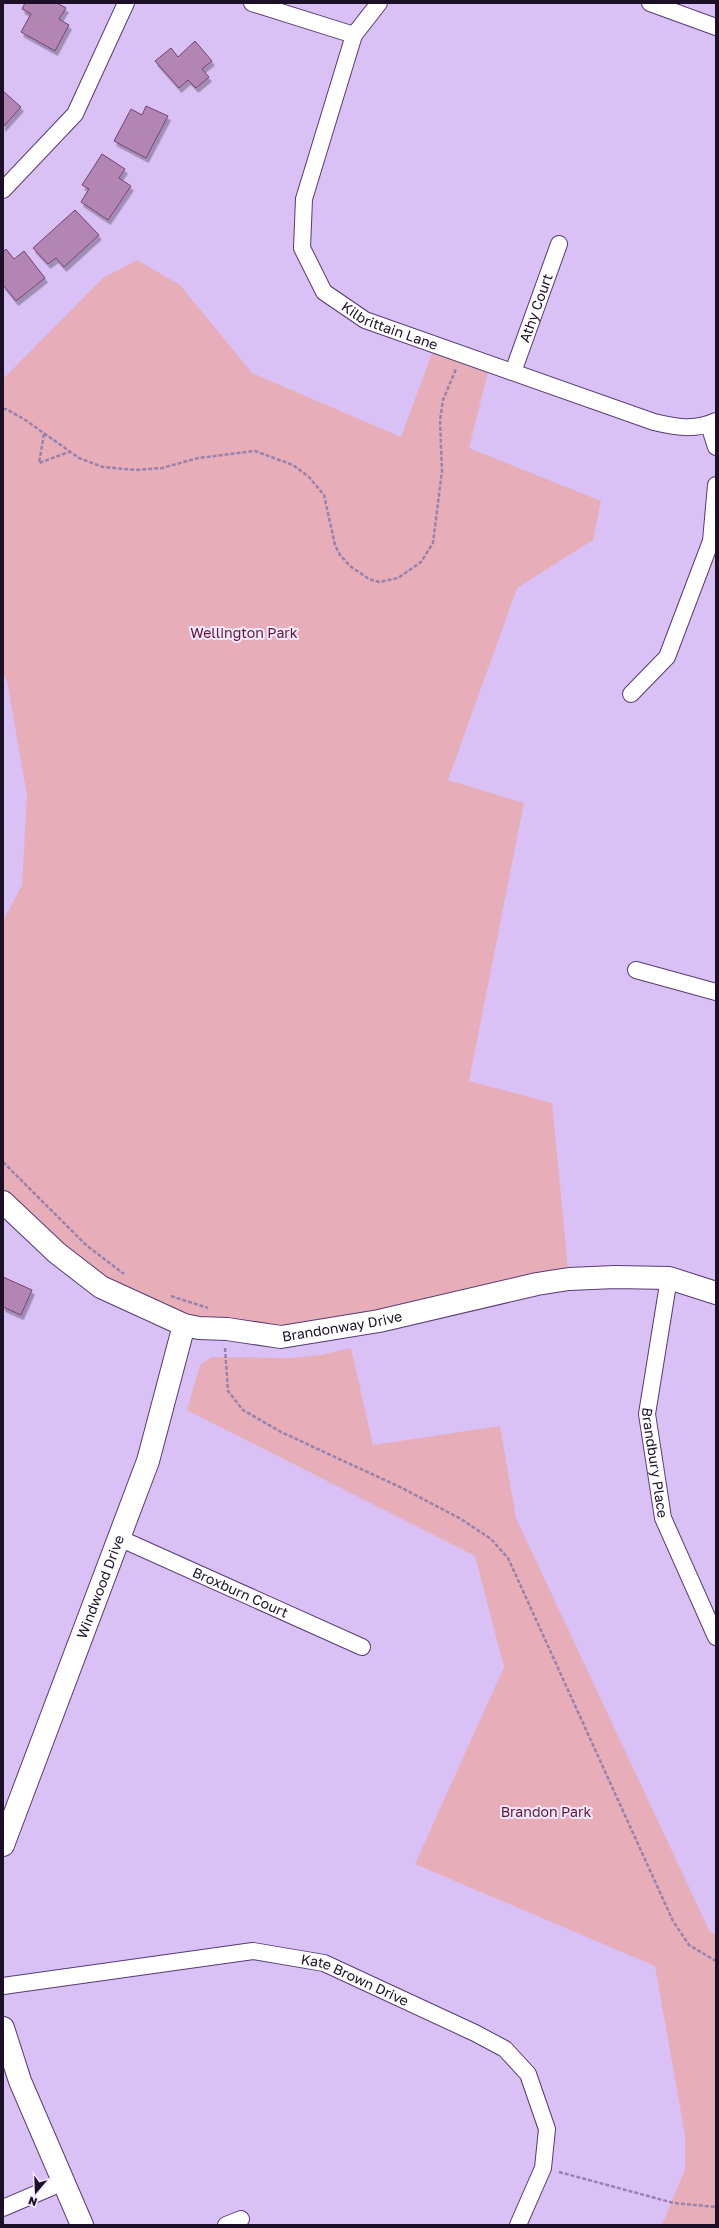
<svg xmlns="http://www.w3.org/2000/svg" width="719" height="2228" viewBox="0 0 719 2228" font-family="'Golos Text',sans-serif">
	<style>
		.green { fill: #e7aeb9 }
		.building { fill: #b285b3; stroke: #714273; filter: url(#shadow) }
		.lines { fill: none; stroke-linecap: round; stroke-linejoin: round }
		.street-casing { stroke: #573b73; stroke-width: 18 }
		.secondary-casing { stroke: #573b73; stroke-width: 24 }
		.path { stroke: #9682ad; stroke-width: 2.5; stroke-dasharray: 4 2; stroke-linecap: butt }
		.street { stroke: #fff; stroke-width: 16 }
		.secondary { stroke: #fff; stroke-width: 22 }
		.labels { text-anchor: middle; stroke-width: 4; stroke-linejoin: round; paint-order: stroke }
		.street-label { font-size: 14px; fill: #1c1028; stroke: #f3e9fe }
		.park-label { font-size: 14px; fill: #64152f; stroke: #f3e9fe }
	</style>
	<defs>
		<filter id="shadow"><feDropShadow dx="2.5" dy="4.5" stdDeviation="0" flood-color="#0004"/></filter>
	</defs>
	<rect width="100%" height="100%" fill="#d9c1f6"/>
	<path class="green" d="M 137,260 L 180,285 L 252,373 L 401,437 L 435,345 L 490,364 L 469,448 L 601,501 L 593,540 L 517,588 L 448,780 L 524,803 L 469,1081 L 552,1103 L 569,1279 L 281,1337 L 199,1328 L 101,1287 L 3,1202 L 3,921 L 22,885 L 27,795 L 7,681 L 3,673 L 3,379 L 103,278 Z
		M 351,1348 L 373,1445 L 500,1426 L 516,1518 L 710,1932 L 716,1935 L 716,2225 L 662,2225 L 685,2169 L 685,2135 L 655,1966 L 415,1864 L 504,1667 L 475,1556 L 187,1410 L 200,1365 L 212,1357 L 290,1358 L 321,1355 Z"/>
	<path class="building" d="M 25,3 L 57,3 L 66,8 L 59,19 L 69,25 L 55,51 L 21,32 L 31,14 L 22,9 Z
		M 195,41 L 212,61 L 202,69 L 209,77 L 196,88 L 188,80 L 179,88 L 155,61 L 171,48 L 178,57 Z
		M 3,91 L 21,107 L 3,127 Z
		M 146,106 L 168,116 L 146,158 L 114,141 L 131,109 L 142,115 Z
		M 102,154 L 125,169 L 119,178 L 131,186 L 108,220 L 81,202 L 89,189 L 82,185 Z
		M 75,210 L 99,235 L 64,267 L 56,258 L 48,264 L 33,248 Z
		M 6,249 L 14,259 L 24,251 L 45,278 L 16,301 L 3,285 L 3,252 Z
		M 3,1277 L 32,1290 L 21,1315 L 3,1307 Z"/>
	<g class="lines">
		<g class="street-casing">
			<g id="street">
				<path d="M 252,3 L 354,35"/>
				<path id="s1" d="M 379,3 L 354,35 L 304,199 L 302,248 L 324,292 L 365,320 L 654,422 C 675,427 695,431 716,421"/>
				<path d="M 650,3 L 716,27"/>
				<path d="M 3,190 L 75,114 L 126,3"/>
				<path id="s2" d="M 513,372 L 559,244"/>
				<path d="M 709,425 L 716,447"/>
				<path d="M 631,694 L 667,657 L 711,541 L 716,485"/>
				<path d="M 636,970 L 716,992"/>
				<path id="s3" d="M 669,1278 L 647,1414 L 663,1518 L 716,1637"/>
				<path id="s4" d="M 119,1538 L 362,1647"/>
				<path id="s5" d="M 3,1986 L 253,1951 L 324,1963 L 475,2033 L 505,2049 L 528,2074 L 547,2129 L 543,2168 L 518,2225"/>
				<path d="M 3,2208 L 64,2182"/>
				<path d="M 226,2225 L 241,2219"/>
			</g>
		</g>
		<g class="secondary-casing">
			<g id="secondary">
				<path id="s6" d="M 3,1202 L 57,1253 L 101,1287 L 184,1325 L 199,1328 L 227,1329 L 281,1337 L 379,1321 L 537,1284 L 569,1279 L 615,1277 L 669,1278 L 716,1293"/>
				<path id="s7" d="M 3,1845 L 148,1461 L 184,1325"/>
				<path d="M 3,2028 L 20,2081 L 82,2225"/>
			</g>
		</g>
		<path class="path" d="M 3,409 L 6,409 L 24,419 L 79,458 L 103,467 L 136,470 L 162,468 L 198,458 L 255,451 L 293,465 L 309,477 L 324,495 L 335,545 L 340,555 L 350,566 L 369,579 L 379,582 L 398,578 L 421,562 L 433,543 L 442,471 L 440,420 L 443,400 L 456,369
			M 44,434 L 39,463 L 69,452
			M 3,1162 L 86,1245 L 124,1274
			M 171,1296 L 208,1308
			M 225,1348 L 228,1391 L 243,1410 L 281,1432 L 402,1488 L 461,1519 L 491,1539 L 508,1558 L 673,1921 L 689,1945 L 716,1961
			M 559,2172 L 674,2203 L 716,2207"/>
		<use href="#street" class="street"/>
		<use href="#secondary" class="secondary"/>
	</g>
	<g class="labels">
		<g class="street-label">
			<text dy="5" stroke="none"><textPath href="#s2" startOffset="68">Athy Court</textPath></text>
			<text dy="5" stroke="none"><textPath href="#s1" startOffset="385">Kilbrittain Lane</textPath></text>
			<text dy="5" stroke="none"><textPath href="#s6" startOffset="381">Brandonway Drive</textPath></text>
			<text dy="5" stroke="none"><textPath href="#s3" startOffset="187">Brandbury Place</textPath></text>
			<text dy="5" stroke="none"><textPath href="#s7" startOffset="276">Windwood Drive</textPath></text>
			<text dy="5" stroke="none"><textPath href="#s4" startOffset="133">Broxburn Court</textPath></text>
			<text dy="5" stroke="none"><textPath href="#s5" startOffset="359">Kate Brown Drive</textPath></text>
		</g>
		<g class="park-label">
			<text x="244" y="638">Wellington Park</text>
			<text x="546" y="1817">Brandon Park</text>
		</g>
	</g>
	<rect width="719" height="2228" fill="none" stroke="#1c1028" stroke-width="8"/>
	<g transform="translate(36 2192) rotate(199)" stroke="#f3e9fe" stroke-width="3" paint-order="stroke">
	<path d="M0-3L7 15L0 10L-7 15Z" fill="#1c1028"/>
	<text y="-6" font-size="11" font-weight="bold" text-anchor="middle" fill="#1c1028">N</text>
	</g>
</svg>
